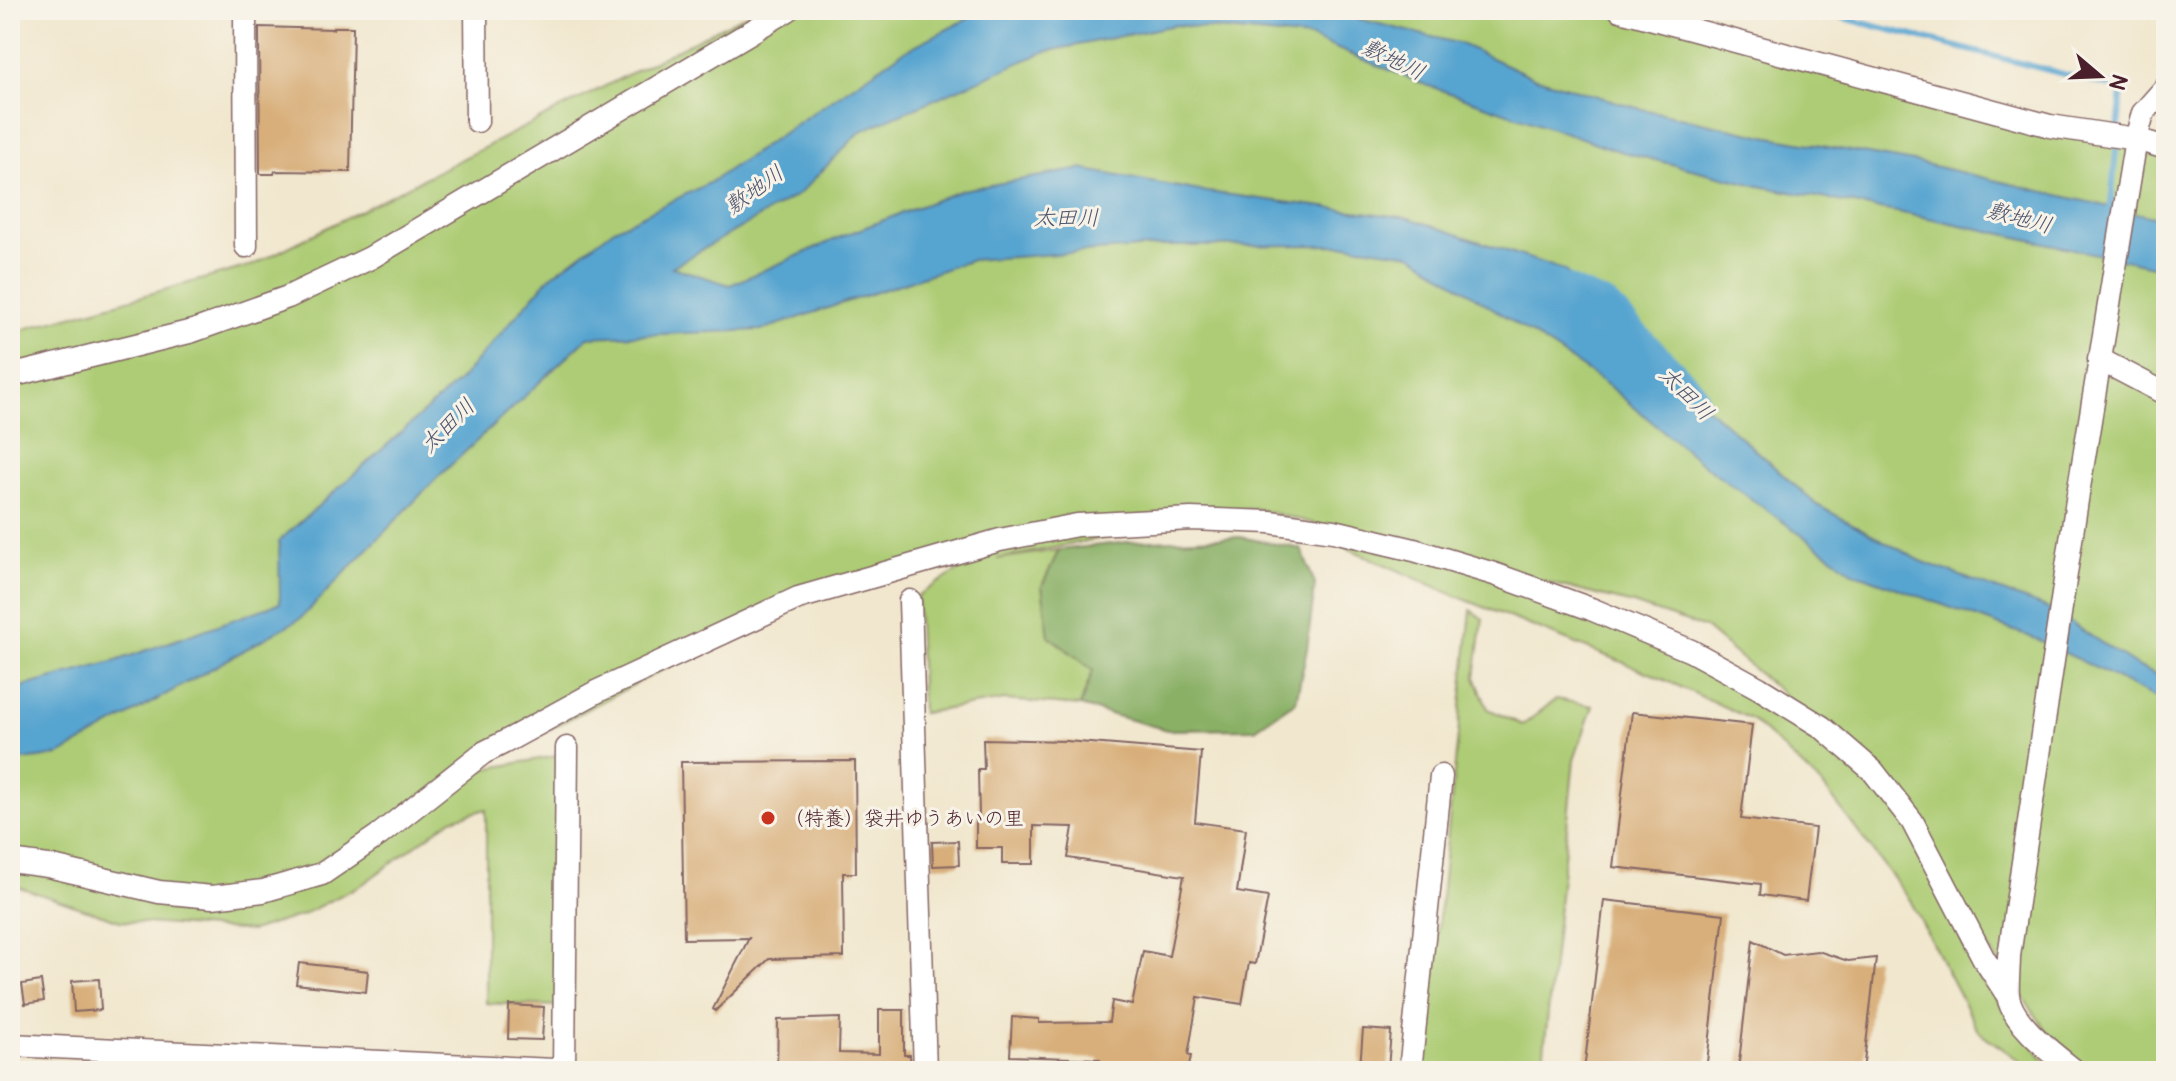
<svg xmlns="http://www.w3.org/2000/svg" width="2176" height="1081" viewBox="0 0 2176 1081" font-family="Pangolin,'Klee One',sans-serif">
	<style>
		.green { fill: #adcc74; stroke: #7c7650; stroke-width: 2 }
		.forest { fill: #8ab066; stroke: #6a6848; stroke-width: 2 }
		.water { fill: #57a4d0; stroke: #50627e; stroke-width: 2 }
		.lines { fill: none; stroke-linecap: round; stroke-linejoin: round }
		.stream { stroke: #57a4d0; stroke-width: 6 }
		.river { stroke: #57a4d0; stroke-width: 36 }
		.building { fill: #d8af7a }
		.street-casing { stroke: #846564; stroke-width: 25 }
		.street { stroke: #fff; stroke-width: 22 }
		.poi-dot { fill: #c8321e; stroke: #f7f3e8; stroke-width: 3 }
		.labels { text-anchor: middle; stroke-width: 6; stroke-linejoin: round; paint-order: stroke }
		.poi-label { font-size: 20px; fill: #4a1f2b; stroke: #f7f3e8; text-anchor: start }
		.water-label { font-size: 22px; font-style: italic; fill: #4f546d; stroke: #f7f3e8 }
	</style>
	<rect width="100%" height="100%" fill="#f7f3e8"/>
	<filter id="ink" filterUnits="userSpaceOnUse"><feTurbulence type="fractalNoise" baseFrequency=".0125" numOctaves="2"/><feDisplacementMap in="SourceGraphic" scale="16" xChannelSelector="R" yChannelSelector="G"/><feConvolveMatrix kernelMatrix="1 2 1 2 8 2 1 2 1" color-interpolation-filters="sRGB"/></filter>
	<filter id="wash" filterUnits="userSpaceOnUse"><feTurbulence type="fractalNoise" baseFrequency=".006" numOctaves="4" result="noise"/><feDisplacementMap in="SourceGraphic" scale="32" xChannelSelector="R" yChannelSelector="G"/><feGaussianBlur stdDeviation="1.8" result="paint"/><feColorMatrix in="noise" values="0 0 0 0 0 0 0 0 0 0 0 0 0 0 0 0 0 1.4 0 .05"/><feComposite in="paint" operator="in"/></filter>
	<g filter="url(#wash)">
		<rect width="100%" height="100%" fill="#f1e7ce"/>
		<path class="green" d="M 755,10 L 1618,10 L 2166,150 L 2166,1071 L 2074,1070 L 1934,870 L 1974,971 L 2049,1066 L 2057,1071 L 2034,1071 L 1978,1031 L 1910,900 L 1823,786 L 1751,719 L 1652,674 L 1456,596 L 1334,542 L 1469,566 L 1738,676 L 1842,759 L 1875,791 L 1843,745 L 1705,628 L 1633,604 L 1253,508 L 997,559 L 1059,550 L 1042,586 L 1049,636 L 1093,670 L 1080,706 L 1005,700 L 922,713 L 917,596 L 969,564 L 798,598 L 468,772 L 562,755 L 559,1006 L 486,1003 L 486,809 L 452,819 L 363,884 L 302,915 L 251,931 L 120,921 L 10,884 L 10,333 L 253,265 Z
			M 1471,610 L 1483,619 L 1475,677 L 1488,709 L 1523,725 L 1556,699 L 1593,706 L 1574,760 L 1542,1071 L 1423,1071 Z"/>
		<path class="forest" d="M 1240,537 L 1301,549 L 1315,584 L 1307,649 L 1296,701 L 1255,729 L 1167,730 L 1080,706 L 1093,670 L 1049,636 L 1042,586 L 1059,550 L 1128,542 Z"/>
		<path class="water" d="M 985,10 L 1322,10 L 1461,44 L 1533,77 L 1638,108 L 1765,136 L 1925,164 L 2166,220 L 2166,269 L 1933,219 L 1759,186 L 1619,151 L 1426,85 L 1311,38 L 1175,25 L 1044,52 L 861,131 L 799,194 L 672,267 L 730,285 L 850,233 L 962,190 L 1081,169 L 1200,191 L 1409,218 L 1564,270 L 1656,362 L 1817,505 L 1921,561 L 2051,610 L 2137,666 L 2166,678 L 2166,703 L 2039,640 L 1853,572 L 1704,465 L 1605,383 L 1411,254 L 1347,245 L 1166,246 L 972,260 L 762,330 L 588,337 L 435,480 L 301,618 L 59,755 L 10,762 L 10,690 L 116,661 L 280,603 L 279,541 L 460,380 L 550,277 L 614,229 L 709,183 L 904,51 Z"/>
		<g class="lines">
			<path class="stream" d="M 1812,10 L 2122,89 L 2118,130
				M 2110,213 L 2117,141"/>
			<path class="river" d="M 1557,289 L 1604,309 L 1690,396"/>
		</g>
		<g id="blocks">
			<path class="building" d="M 259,27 L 333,29 L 333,27 L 353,27 L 350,172 L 275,171 L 274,174 L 260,174 Z
				M 1632,712 L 1752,725 L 1741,819 L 1815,828 L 1806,901 L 1760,895 L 1761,884 L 1613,867 Z
				M 983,739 L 1066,741 L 1201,752 L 1195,822 L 1246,829 L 1237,892 L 1268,897 L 1255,964 L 1249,963 L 1242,1004 L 1198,997 L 1188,1055 L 1191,1056 L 1188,1071 L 1098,1071 L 1100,1059 L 1010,1056 L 1012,1017 L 1039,1019 L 1039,1023 L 1109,1022 L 1112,1001 L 1132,1005 L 1143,951 L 1169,956 L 1184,876 L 1068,858 L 1073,827 L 1034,826 L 1034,864 L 1002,864 L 1002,848 L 976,848 L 976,817 L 979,817 L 978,769 L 984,769 Z
				M 855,761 L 856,873 L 843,873 L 844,957 L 769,959 L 715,1011 L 713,1009 L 749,938 L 684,939 L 681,762 Z
				M 958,841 L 959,865 L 933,866 L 932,842 Z
				M 1604,900 L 1724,914 L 1706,1071 L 1584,1071 Z
				M 1753,940 L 1783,955 L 1818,951 L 1848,961 L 1876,958 L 1863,1071 L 1738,1071 Z
				M 299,963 L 368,971 L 366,992 L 296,984 Z
				M 99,979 L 101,1010 L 74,1012 L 72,981 Z
				M 41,981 L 44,1001 L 25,1004 L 22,984 Z
				M 509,1005 L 544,1007 L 542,1040 L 508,1039 Z
				M 879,1010 L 904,1010 L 904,1055 L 910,1055 L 911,1070 L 777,1071 L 778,1020 L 840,1018 L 839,1053 L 879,1054 Z
				M 1363,1029 L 1391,1031 L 1388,1069 L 1360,1067 Z"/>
		</g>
	</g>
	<g filter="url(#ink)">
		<use href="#blocks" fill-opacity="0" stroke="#846564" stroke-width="2"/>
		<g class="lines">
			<g class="street-casing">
				<path id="street" d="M 245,10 L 246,246
					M 476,10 L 477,121
					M 1620,10 L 2050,126 L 2136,139 L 2166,148
					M 2099,359 L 2166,394
					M 10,376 L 193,331 L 288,297 L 370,258 L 788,10
					M 910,601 L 925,1071
					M 10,861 L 48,866 L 159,892 L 212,897 L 263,891 L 322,874 L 379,835 L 483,753 L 503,743 L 598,691 L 798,598 L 1000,540 L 1077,525 L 1191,519 L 1270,522 L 1334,531 L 1414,550 L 1494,574 L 1591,609 L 1691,651 L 1759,688 L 1822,727 L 1873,771 L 1912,821 L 1984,959 L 2008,996
					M 10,1045 L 577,1071
					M 564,1070 L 567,748
					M 1410,1071 L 1441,776
					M 2075,1071 C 2054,1054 2011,1023 2008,995 C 2007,983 2009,969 2009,956 L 2077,500 L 2136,139 L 2143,113 L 2166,87"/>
			</g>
			<use href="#street" class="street"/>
		</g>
	</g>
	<circle class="poi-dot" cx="768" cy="818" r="8"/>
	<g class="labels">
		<g class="poi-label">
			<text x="784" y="825">（特養）袋井ゆうあいの里</text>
		</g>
		<g class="water-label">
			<text transform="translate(1394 59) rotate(26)" y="8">敷地川</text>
			<text transform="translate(754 189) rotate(-36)" y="8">敷地川</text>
			<text x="1066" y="225">太田川</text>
			<text transform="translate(2020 217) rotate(15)" y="8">敷地川</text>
			<text transform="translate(1687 393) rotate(45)" y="8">太田川</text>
			<text transform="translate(447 425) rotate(-45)" y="8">太田川</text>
		</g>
	</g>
	<rect width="2176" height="1081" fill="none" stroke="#f7f3e8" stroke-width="40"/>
	<g transform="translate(2100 76) rotate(109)" stroke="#f7f3e8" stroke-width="6" paint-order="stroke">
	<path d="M0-6L14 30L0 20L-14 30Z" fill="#4a1f2b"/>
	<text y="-12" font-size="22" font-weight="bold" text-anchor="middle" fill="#4a1f2b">N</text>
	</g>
</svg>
